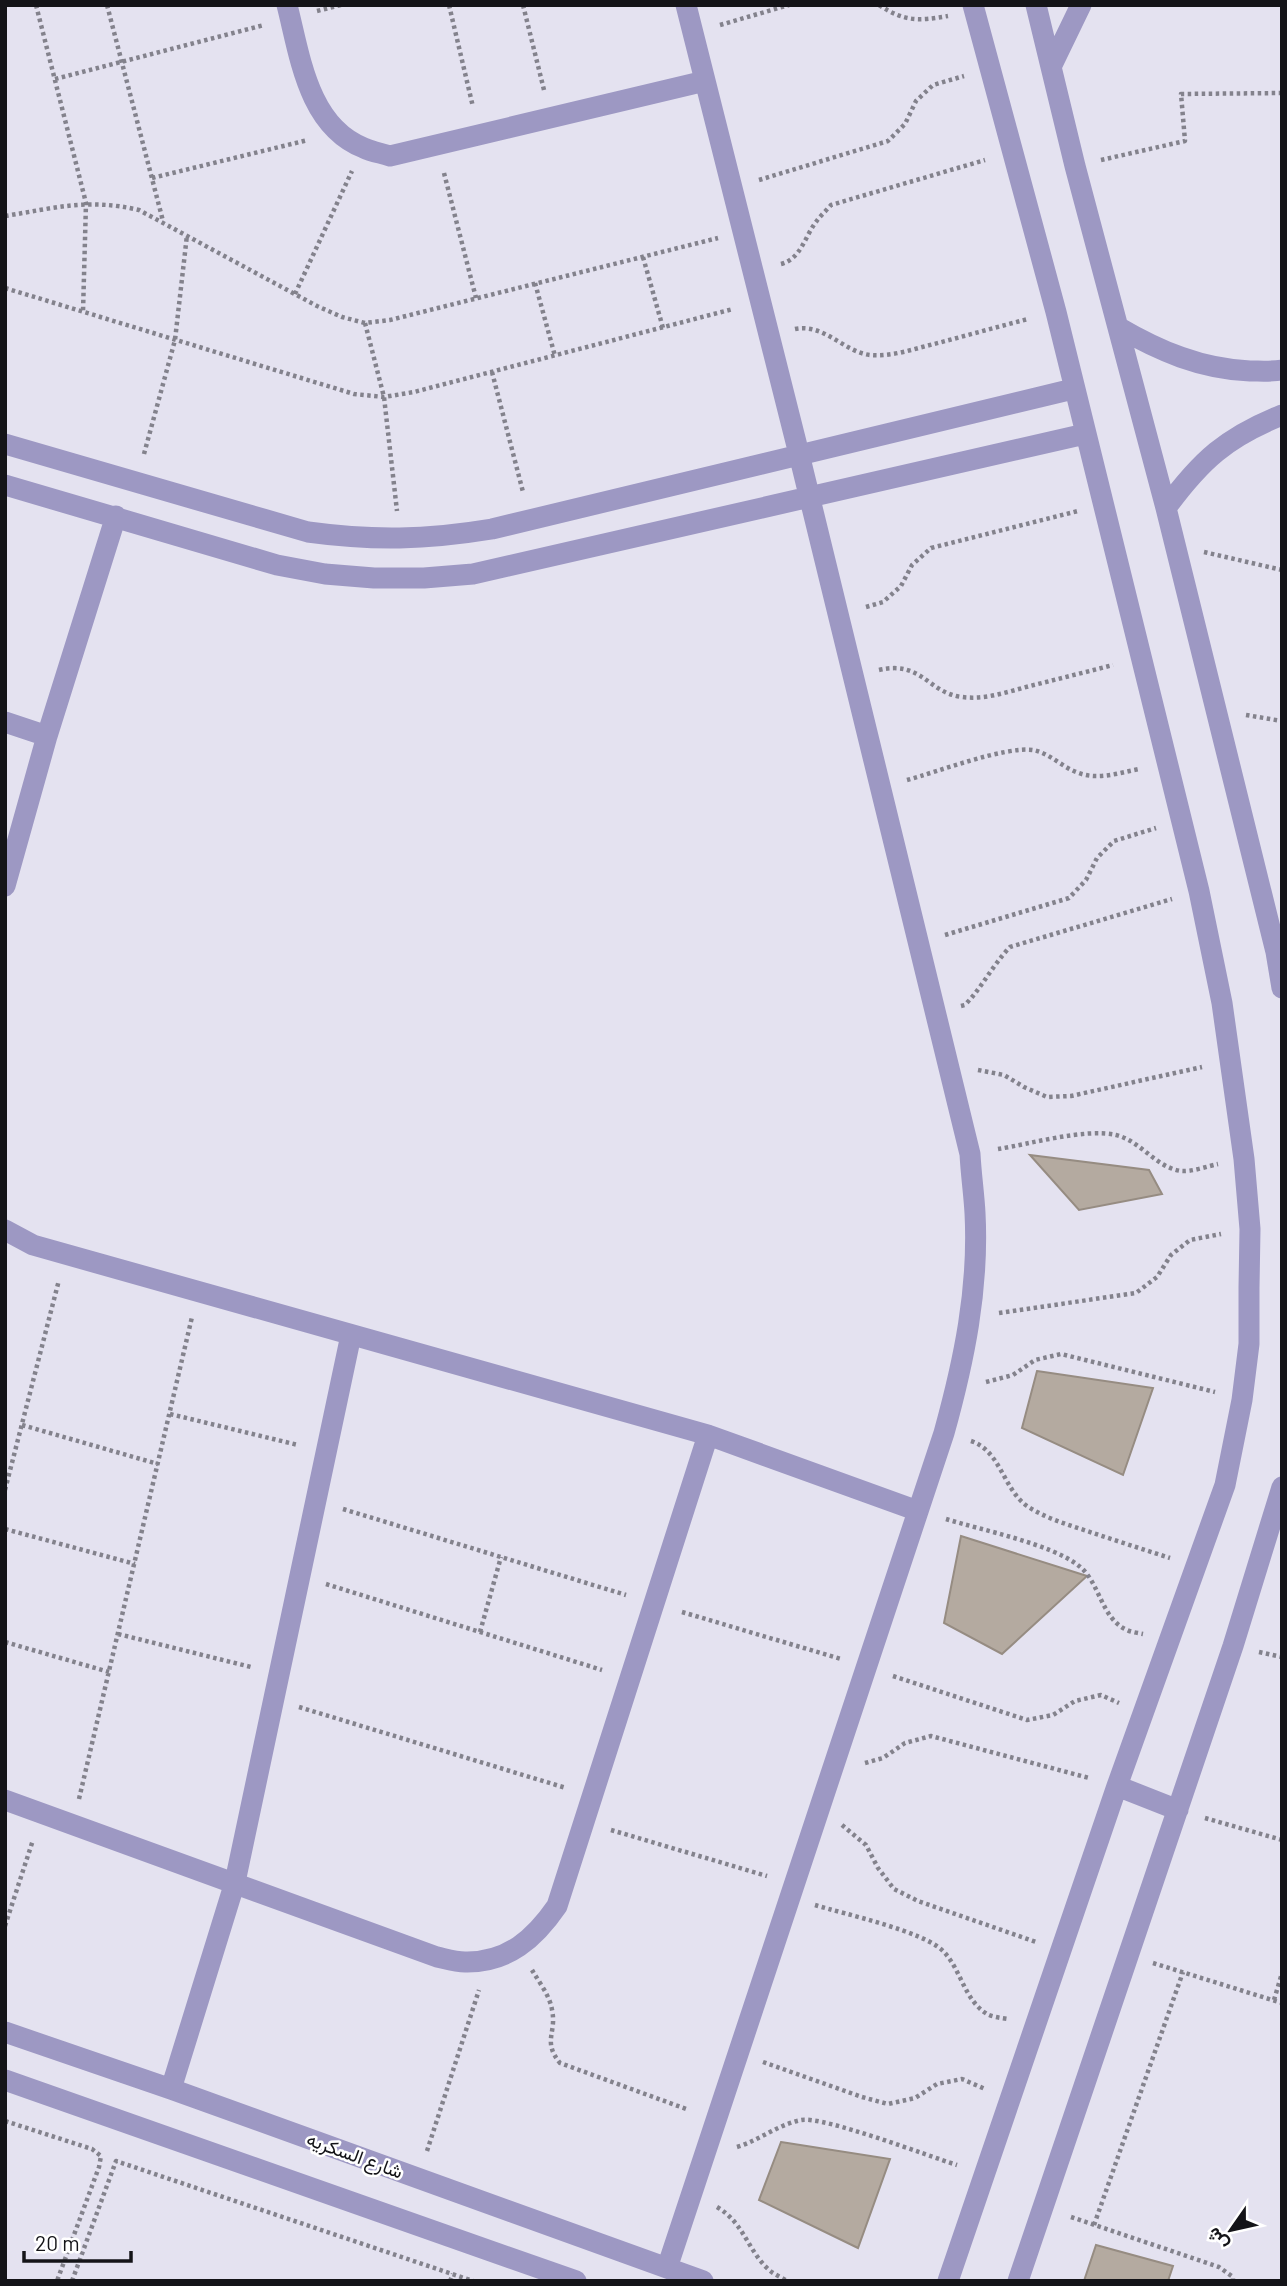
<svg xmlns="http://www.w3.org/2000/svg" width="1287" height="2286" viewBox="0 0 1287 2286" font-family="Barlow,Vazirmatn,sans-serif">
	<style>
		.building { fill: #b4aaa0; stroke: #968c82; stroke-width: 2 }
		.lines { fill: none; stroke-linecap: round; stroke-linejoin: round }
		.path { stroke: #83828c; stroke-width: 4.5; stroke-dasharray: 3.5 3.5; stroke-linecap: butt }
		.minor { stroke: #9d98c3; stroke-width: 21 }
		.labels { text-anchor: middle; stroke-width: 5; stroke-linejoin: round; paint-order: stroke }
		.street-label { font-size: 19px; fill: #141418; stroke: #fff }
	</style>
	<rect width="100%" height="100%" fill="#e4e2f0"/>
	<path class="building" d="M 1030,1155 L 1149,1170 L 1162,1194 L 1079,1210 Z
		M 1037,1371 L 1153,1388 L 1123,1475 L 1022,1428 Z
		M 961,1536 L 1087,1576 L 1002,1654 L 944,1623 Z
		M 781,2142 L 890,2159 L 858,2248 L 759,2200 Z
		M 1096,2245 L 1173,2266 L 1168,2281 L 1084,2281 Z"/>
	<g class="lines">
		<path class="path" d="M 36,5 L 86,203 L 83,312
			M 107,5 L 163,221
			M 449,5 L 473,107
			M 523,5 L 544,90
			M 879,5 C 905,22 918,21 948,16
			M 317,11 L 341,5
			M 720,25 L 789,5
			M 55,79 L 264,25
			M 1101,160 L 1185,141 L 1181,94 L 1282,93
			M 444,173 L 476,298
			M 152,178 L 308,140
			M 759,180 L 888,141 L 905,124 L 916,101 L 933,85 L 964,76
			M 5,216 C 55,208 88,198 139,210 L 317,306 L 342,317 L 365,323 L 390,320 L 718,238
			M 643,257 L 663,328
			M 781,264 C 801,259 805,236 816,222 C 820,216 826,211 831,205 L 985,160
			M 535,283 L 555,356
			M 5,288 L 354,394 L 384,397 L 414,392 L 733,309
			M 295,294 L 352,171
			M 365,323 L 384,397 L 397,511
			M 795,329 C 824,323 844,352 870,355 C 892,357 913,349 934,344 C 965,336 997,327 1028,319
			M 492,372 L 523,492
			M 144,454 L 175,340 L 187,235
			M 1204,552 L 1282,570
			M 866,607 L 883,602 L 901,586 L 912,565 L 931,548 L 1078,511
			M 879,670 C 922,660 928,693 962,697 C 985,700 1007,692 1030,686 C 1058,679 1086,672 1113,665
			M 1246,715 L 1282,721
			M 907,780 C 937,772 1005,746 1033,750 C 1049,753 1061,766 1076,772 C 1097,781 1118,773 1139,769
			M 945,935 L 1069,898 L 1086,880 L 1097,858 L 1114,841 L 1156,828
			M 961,1006 L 965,1005 C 983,986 992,966 1010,947 L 1172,899
			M 978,1070 L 1004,1075 L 1024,1087 L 1047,1097 L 1071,1096 L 1202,1067
			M 998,1149 C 1030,1144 1085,1128 1116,1135 C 1141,1141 1155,1167 1181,1171 C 1192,1172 1208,1166 1218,1164
			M 999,1313 L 1136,1293 L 1157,1277 L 1171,1255 L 1190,1240 L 1221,1234
			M 986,1382 L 1013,1375 L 1035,1360 L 1061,1354 L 1215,1392
			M 170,1414 L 298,1445
			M 22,1425 L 158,1464
			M 971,1441 C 1001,1451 1003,1489 1027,1506 C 1045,1518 1066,1524 1087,1531 C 1114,1540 1142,1549 1170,1558
			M 5,1490 L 59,1280
			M 343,1509 L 626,1595
			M 946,1519 C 981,1530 1052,1544 1079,1566 C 1100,1582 1101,1619 1127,1630 C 1131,1632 1138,1633 1143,1634
			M 5,1529 L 135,1564
			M 326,1584 L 602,1670
			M 682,1612 L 841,1659
			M 480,1632 L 501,1557
			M 118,1634 L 251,1667
			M 5,1642 L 109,1672
			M 1259,1652 L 1282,1657
			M 893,1676 L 1027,1720 L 1053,1715 L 1075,1701 L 1101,1695 L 1119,1703
			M 299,1707 L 566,1788
			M 865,1763 L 883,1758 L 905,1743 L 931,1736 L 1089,1778
			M 79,1799 L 192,1317
			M 1205,1818 L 1282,1840
			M 842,1825 L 866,1845 L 878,1868 L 894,1889 L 918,1901 L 1036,1942
			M 611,1830 L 767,1876
			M 815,1905 C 844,1914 923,1931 943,1951 C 961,1969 964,2000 987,2014 C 992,2017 1002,2018 1008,2019
			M 5,1926 L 33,1840
			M 1153,1963 L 1282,2003
			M 532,1970 C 539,1982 550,1996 552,2010 C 557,2033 542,2041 560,2063 L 689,2110
			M 1274,2000 L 1282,1973
			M 763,2062 L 862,2097 L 888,2104 L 915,2098 L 937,2084 L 962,2079 L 985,2089
			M 5,2121 L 92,2149 L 101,2156 L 99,2167 L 57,2281
			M 737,2147 C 760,2140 777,2125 801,2120 C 824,2116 928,2156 957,2165
			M 427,2151 L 479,1990
			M 717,2207 C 744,2223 747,2249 768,2269 C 773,2274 781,2277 787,2281
			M 1071,2217 L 1219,2267 L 1233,2277 L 1233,2281
			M 1094,2225 L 1183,1972
			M 72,2281 L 116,2161 L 473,2281
			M 450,2281 L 453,2274"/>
		<path class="minor" d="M 287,5 C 300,56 308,126 364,148 C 372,152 381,153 390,156 L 705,81
			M 1036,5 L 1075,166 L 1166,508 L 1276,952 L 1282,988
			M 1051,67 L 1081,5
			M 1118,327 C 1159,351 1201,369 1250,371 C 1260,371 1271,372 1282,370
			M 5,444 L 308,532 C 374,541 425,540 492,529 L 1073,389
			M 5,485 L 277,565 L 325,574 L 374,578 L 424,578 L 473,574 L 1085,434
			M 1166,508 C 1201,460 1227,437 1282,415
			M 5,722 L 47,736
			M 5,886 L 47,736 L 116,516
			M 5,1230 L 33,1245 L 708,1435 L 918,1511
			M 1117,1786 L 1178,1810
			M 5,1800 L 437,1957 C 446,1959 456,1962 465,1962 C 508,1963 535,1938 557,1906 L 708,1435
			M 5,2032 L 171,2089 L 703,2281
			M 5,2080 L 576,2281
			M 171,2089 L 235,1882 L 351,1335
			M 667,2268 L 944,1433 C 964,1361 979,1289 975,1213 C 974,1194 971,1174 970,1154 L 799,454 L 686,5
			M 948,2281 L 1117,1786 L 1225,1485 L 1242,1400 L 1249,1344 L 1249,1288 L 1250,1229 L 1244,1159 L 1222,1003 L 1199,891 L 1056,312 L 973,5
			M 1018,2281 L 1233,1646 L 1282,1487"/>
	</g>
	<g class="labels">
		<g class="street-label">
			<text transform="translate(355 2155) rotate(20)" y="7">شارع السكريه</text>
		</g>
	</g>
	<rect width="1287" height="2286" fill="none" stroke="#141418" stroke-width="14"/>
	<g transform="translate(1231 2230) rotate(236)" stroke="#ffffff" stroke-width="5" paint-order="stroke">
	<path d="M0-5L12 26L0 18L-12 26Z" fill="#141418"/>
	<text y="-10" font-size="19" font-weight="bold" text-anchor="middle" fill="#141418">ش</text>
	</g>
	<path d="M24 2251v10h107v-10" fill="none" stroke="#141418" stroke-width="3.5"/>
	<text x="35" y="2251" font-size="21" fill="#141418" stroke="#ffffff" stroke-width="5" paint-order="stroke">20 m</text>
</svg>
